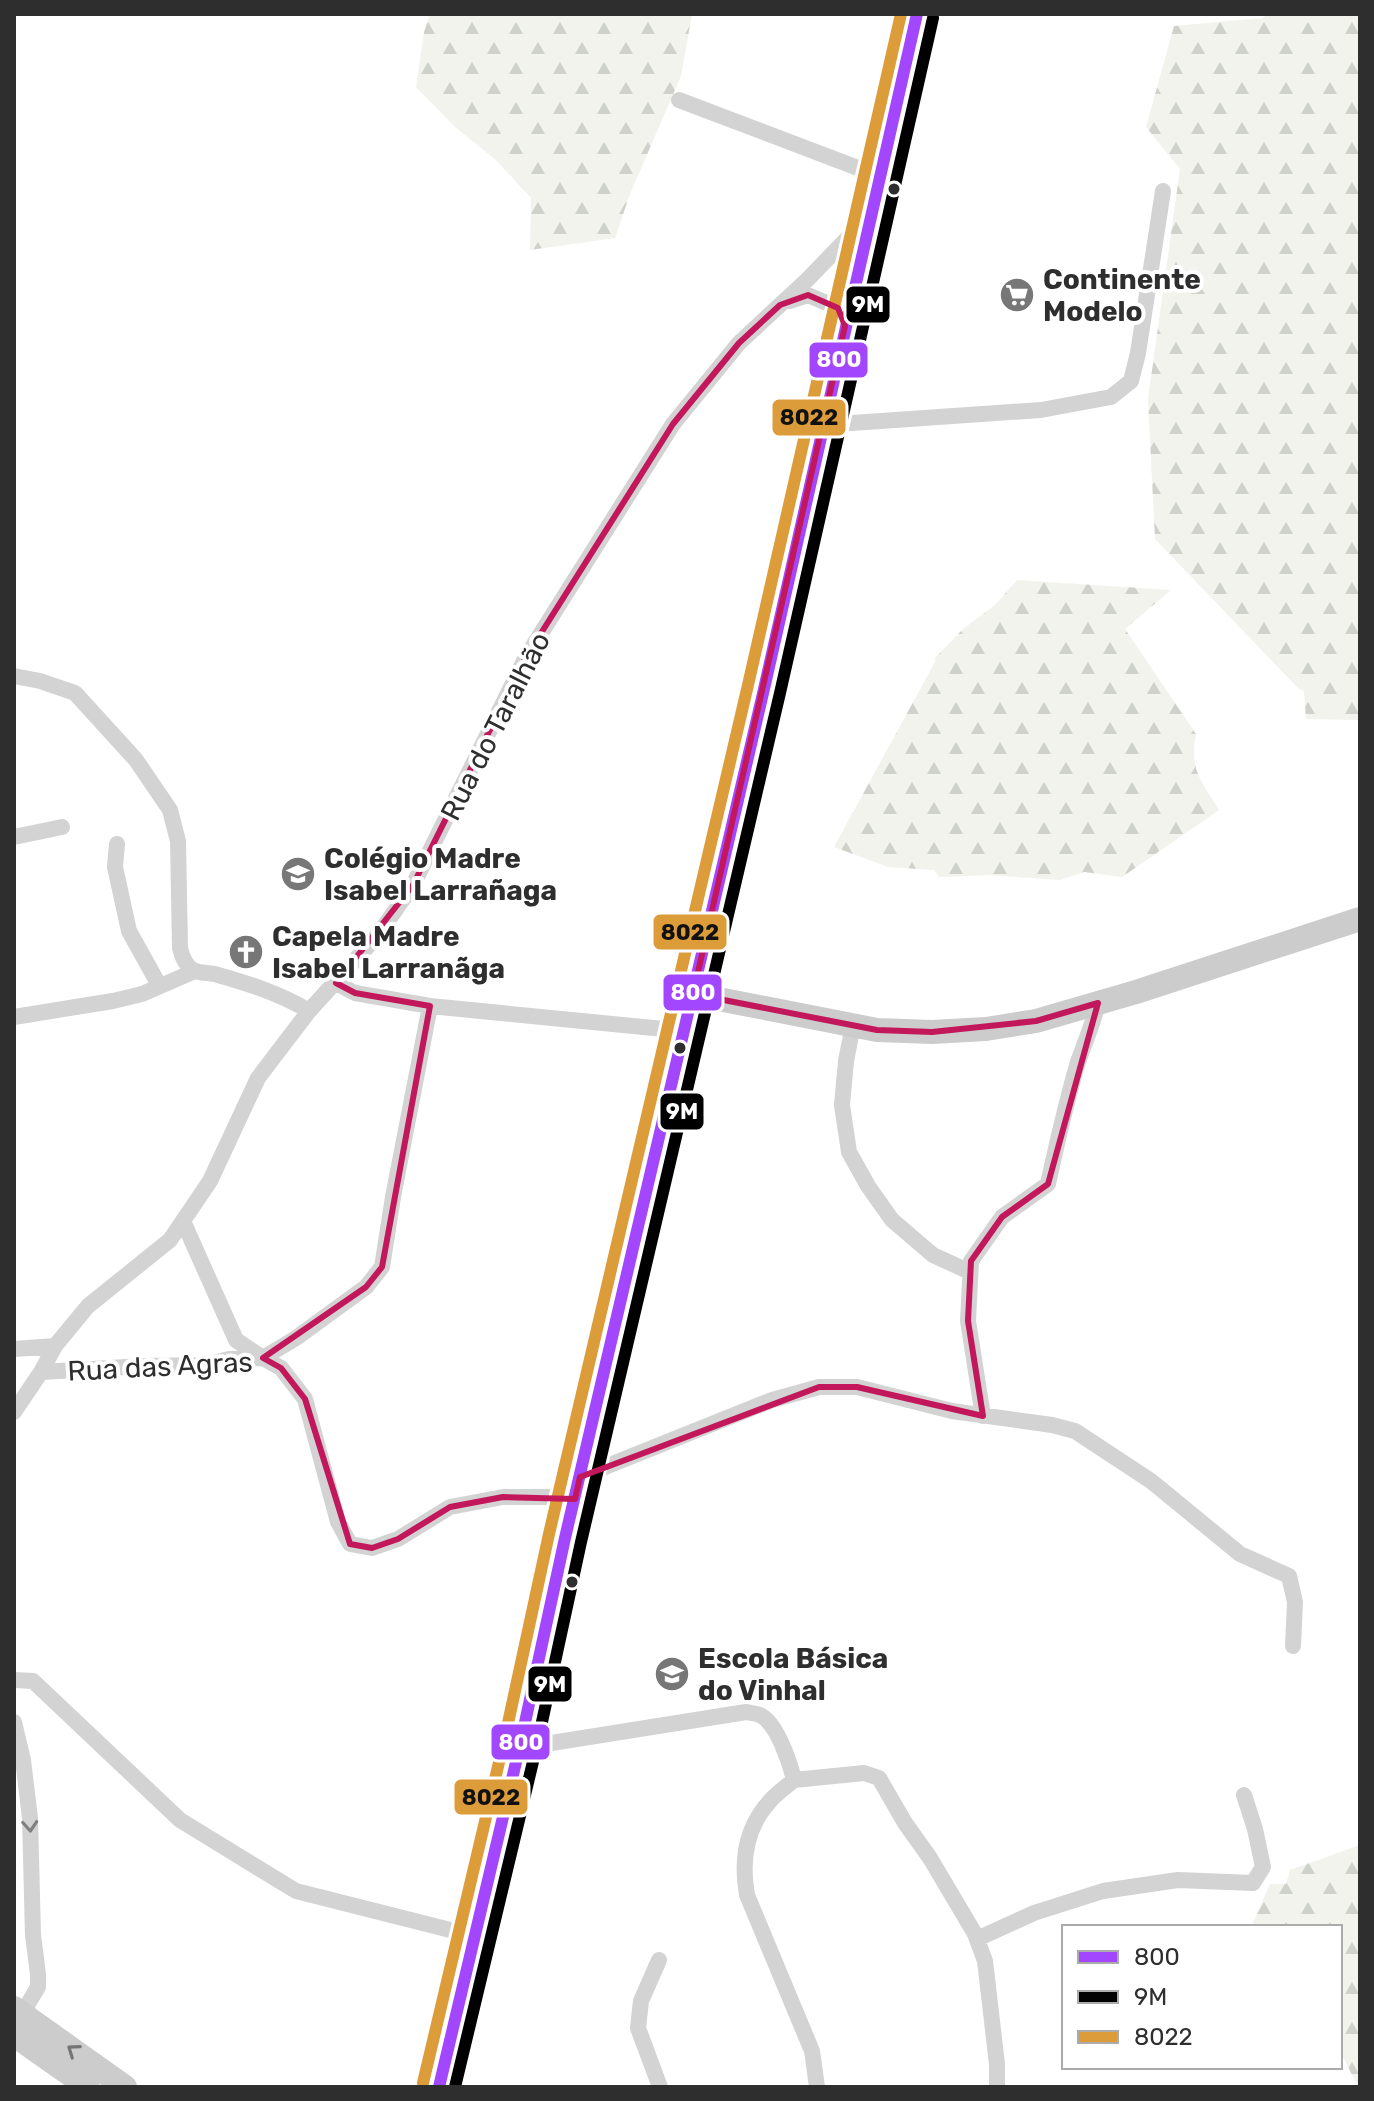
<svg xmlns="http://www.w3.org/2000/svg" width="1374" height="2101" viewBox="0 0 1374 2101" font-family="Rubik,sans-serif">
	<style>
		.forest { fill: url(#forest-firs) }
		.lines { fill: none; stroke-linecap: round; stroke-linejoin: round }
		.street { stroke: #d3d3d3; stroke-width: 16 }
		.secondary { stroke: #ccc; stroke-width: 24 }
		.bus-1-casing { stroke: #fff; stroke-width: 18 }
		.bus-2-casing { stroke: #fff; stroke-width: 18 }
		.bus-3-casing { stroke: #fff; stroke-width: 18 }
		.bus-1 { stroke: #a347ff; stroke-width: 12 }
		.bus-2 { stroke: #000; stroke-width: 12 }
		.bus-3 { stroke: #dc9c39; stroke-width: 12 }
		.oneway { stroke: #808080 }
		.oneway2 { stroke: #757575 }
		.marked { fill: none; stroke: #c2185b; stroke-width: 6; stroke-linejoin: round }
		.bus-dot { fill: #2e2e2e; stroke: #fff; stroke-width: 3 }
		.labels { text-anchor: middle; stroke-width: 8; stroke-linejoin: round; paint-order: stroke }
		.poi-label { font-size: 28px; font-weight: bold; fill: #2e2e2e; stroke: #fff; text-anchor: start }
		.street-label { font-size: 28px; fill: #2e2e2e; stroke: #fff }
		.line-badge { stroke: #fff; stroke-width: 3 }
		.badge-label { font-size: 22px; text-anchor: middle; font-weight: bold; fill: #fff }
		.pale-badge-label { font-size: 22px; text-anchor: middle; font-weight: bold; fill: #111 }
	</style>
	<defs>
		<pattern id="forest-firs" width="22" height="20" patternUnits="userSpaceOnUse" patternTransform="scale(2)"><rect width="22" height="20" fill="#f1f3ec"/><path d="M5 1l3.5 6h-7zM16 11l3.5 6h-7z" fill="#cfd1cb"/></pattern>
	</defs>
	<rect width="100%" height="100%" fill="#fff"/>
	<path class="forest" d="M 430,14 L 692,14 L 681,76 L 630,194 L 615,238 L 530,250 L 531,198 L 496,160 L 455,127 L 416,87 L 424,32 Z
		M 1269,14 L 1360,14 L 1360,720 L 1306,719 L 1304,691 L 1299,689 L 1155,539 L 1148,399 L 1180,169 L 1146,127 L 1174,26 L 1262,18 Z
		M 1017,580 L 1171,590 L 1125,629 L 1196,734 C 1189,770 1201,780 1219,810 L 1122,877 L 1084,872 L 1060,880 L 989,875 L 939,877 L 934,870 L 888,867 L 834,847 L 935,662 L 935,658 L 963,629 L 995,605 Z
		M 1360,1845 L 1360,2087 L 1358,2087 L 1340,2051 L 1340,1927 L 1251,1927 L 1270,1884 L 1286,1884 L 1290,1870 Z"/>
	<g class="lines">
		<path class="street" d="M 679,100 L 879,176
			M 789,301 L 808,295 L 838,308 L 845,326
			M 823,425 L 1041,410 L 1111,397 L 1131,381 L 1138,353 L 1163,191
			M 14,676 L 40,681 L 75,693 L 136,760 L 170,810 L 178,841 L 180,948 C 182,957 185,965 193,970 C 200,974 211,972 218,975 C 250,984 281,994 309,1011
			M 14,837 L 62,827
			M 117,844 L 115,867 L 129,931 L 159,985
			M 336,983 L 355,993 L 430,1006 L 684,1031
			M 14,1017 L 113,1001 L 142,994 L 195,971
			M 853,1025 L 846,1061 L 842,1105 L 849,1152 L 868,1186 L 892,1220 L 933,1255 L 970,1272
			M 183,1221 L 236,1340 L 263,1358 L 296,1338 L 366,1287 L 382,1267 L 393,1197 L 430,1006
			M 14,1349 L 55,1346
			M 41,1372 L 143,1366 L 206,1365 L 229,1359 L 263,1358 L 281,1368 L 305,1399 L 338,1522 L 350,1544 L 372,1548 L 398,1539 L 450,1507 L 503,1497 L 555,1497 L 575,1499
			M 14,1412 L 41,1372 L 55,1346 L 88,1306 L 170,1240 L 210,1181 L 258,1078 L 309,1011 L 378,935 L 413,885 L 526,657 L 673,424 L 739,343 L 807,280 L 870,215
			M 983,1416 L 968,1321 L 971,1261 L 1002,1217 L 1048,1184 C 1057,1143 1066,1102 1078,1062 C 1085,1042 1093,1024 1098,1003
			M 580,1477 L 772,1400 L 819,1387 L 857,1387 L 952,1411 L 1052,1425 L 1075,1431 L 1151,1481 L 1240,1554 L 1289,1576 L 1295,1602 L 1293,1646
			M 14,1680 L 33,1681 L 180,1820 L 296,1891 L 474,1936
			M 14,1722 L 23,1760 L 30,1818 L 33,1935 L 38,1974 L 38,1987 L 22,2014
			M 521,1741 L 539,1745 L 746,1712 C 750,1713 755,1713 760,1715 C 777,1723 790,1763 794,1780
			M 794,1780 L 864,1773 L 879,1778 L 905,1823 L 930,1858 L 975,1934 L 985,1961 L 997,2064 L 997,2087
			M 794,1780 C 786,1787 777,1793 770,1801 C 746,1827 741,1861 747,1895 L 812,2051 L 817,2087
			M 977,1939 L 1034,1913 L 1103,1891 L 1178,1880 L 1253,1883 L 1263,1867 L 1255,1829 L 1244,1795
			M 659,1960 L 641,2001 L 638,2028 L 660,2087"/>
		<path class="secondary" d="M 693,994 L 877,1030 L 932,1032 L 986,1029 L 1036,1021 L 1136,992 L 1360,919
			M 14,2008 L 125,2087
			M 14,2035 L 88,2087
			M 439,2087 L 521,1741 L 565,1538 L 764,689 L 917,14"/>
		<g class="bus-1-casing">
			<path id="bus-1" d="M 439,2087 L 521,1741 L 565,1538 L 764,689 L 917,14"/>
		</g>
		<g class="bus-2-casing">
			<path id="bus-2" d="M 455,2087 L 537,1745 L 581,1542 L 780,693 L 933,18"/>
		</g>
		<g class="bus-3-casing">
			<path id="bus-3" d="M 423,2083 L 505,1737 L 549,1534 L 748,685 L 901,14"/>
		</g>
		<use href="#bus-1" class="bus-1"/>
		<use href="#bus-2" class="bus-2"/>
		<use href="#bus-3" class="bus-3"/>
	</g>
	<defs><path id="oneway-chevron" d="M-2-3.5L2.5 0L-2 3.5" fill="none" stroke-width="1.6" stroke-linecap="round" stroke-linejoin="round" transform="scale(2)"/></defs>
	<use class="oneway" href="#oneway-chevron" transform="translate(30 1826) rotate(86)"/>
	<use class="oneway2" href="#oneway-chevron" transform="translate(73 2050) rotate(-145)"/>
	<path class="marked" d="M 808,295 L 838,308 L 845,326 L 693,994 L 877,1030 L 932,1032 L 1036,1021 L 1098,1003 L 1048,1184 L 1002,1217 L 971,1261 L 968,1321 L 983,1416 L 857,1387 L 819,1387 L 580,1477 L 575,1499 L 503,1497 L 450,1507 L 398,1539 L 372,1548 L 350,1544 L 305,1399 L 281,1368 L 263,1358 L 366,1287 L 382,1267 L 430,1006 L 355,993 L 336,983 L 413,885 L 526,657 L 673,424 L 739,343 L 780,305 Z"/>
	<defs>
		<g id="supermarket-disc" transform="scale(1.8)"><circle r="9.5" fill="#777" stroke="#fff"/><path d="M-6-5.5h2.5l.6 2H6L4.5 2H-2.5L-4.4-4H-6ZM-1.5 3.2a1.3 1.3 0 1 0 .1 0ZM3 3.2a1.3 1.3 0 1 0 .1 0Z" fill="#fff"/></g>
		<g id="school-disc" transform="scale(1.8)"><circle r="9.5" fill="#777" stroke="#fff"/><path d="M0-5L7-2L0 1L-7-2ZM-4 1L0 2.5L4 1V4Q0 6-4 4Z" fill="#fff"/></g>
		<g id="church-disc" transform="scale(1.8)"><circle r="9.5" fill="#777" stroke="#fff"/><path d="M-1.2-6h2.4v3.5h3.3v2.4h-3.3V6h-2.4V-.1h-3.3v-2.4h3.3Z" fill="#fff"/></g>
	</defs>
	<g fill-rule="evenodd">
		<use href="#supermarket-disc" x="1017" y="295"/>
		<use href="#school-disc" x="298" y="874"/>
		<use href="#church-disc" x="246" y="952"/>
		<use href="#school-disc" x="672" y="1674"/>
	</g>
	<g class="bus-dot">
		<circle cx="894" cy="189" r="7"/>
		<circle cx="680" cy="1048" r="7"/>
		<circle cx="572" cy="1582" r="7"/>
	</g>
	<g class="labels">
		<g class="poi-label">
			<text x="1043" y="289">Continente<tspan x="1043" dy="32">Modelo</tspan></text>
			<text x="324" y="868">Colégio Madre<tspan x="324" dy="32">Isabel Larrañaga</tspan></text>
			<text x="272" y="946">Capela Madre<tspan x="272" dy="32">Isabel Larranãga</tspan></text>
			<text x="698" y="1668">Escola Básica<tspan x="698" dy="32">do Vinhal</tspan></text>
		</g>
		<g class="street-label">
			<text transform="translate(495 726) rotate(-63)" y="10">Rua do Taralhão</text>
			<text transform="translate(160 1366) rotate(-3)" y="10">Rua das Agras</text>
		</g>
	</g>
	<g class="line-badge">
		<rect x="845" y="285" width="46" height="39" rx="8" fill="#000"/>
		<rect x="808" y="341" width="61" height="38" rx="8" fill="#a347ff"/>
		<rect x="771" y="398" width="76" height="39" rx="8" fill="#dc9c39"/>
		<rect x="652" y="913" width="76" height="38" rx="8" fill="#dc9c39"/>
		<rect x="662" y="973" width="61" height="39" rx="8" fill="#a347ff"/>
		<rect x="659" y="1092" width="46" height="39" rx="8" fill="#000"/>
		<rect x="527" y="1665" width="46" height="38" rx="8" fill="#000"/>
		<rect x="490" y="1723" width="61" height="38" rx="8" fill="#a347ff"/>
		<rect x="453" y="1778" width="76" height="38" rx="8" fill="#dc9c39"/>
	</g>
	<g class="badge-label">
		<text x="868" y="312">9M</text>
		<text x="839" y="367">800</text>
		<text x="693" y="1000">800</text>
		<text x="682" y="1119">9M</text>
		<text x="550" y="1692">9M</text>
		<text x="521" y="1750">800</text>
	</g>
	<g class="pale-badge-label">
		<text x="809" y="425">8022</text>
		<text x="690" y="940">8022</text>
		<text x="491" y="1805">8022</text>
	</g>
	<rect width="1374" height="2101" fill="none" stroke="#2e2e2e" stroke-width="32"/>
	<rect x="1062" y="1925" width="280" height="144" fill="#ffffff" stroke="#ababab" stroke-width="2"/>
	<rect x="1078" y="1951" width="40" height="12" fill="#a347ff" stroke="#ababab" stroke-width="2"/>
	<text x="1134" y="1965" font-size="24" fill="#2e2e2e">800</text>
	<rect x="1078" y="1991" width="40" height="12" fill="#000000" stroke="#ababab" stroke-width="2"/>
	<text x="1134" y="2005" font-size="24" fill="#2e2e2e">9M</text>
	<rect x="1078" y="2031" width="40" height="12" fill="#dc9c39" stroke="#ababab" stroke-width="2"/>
	<text x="1134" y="2045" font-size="24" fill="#2e2e2e">8022</text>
</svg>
